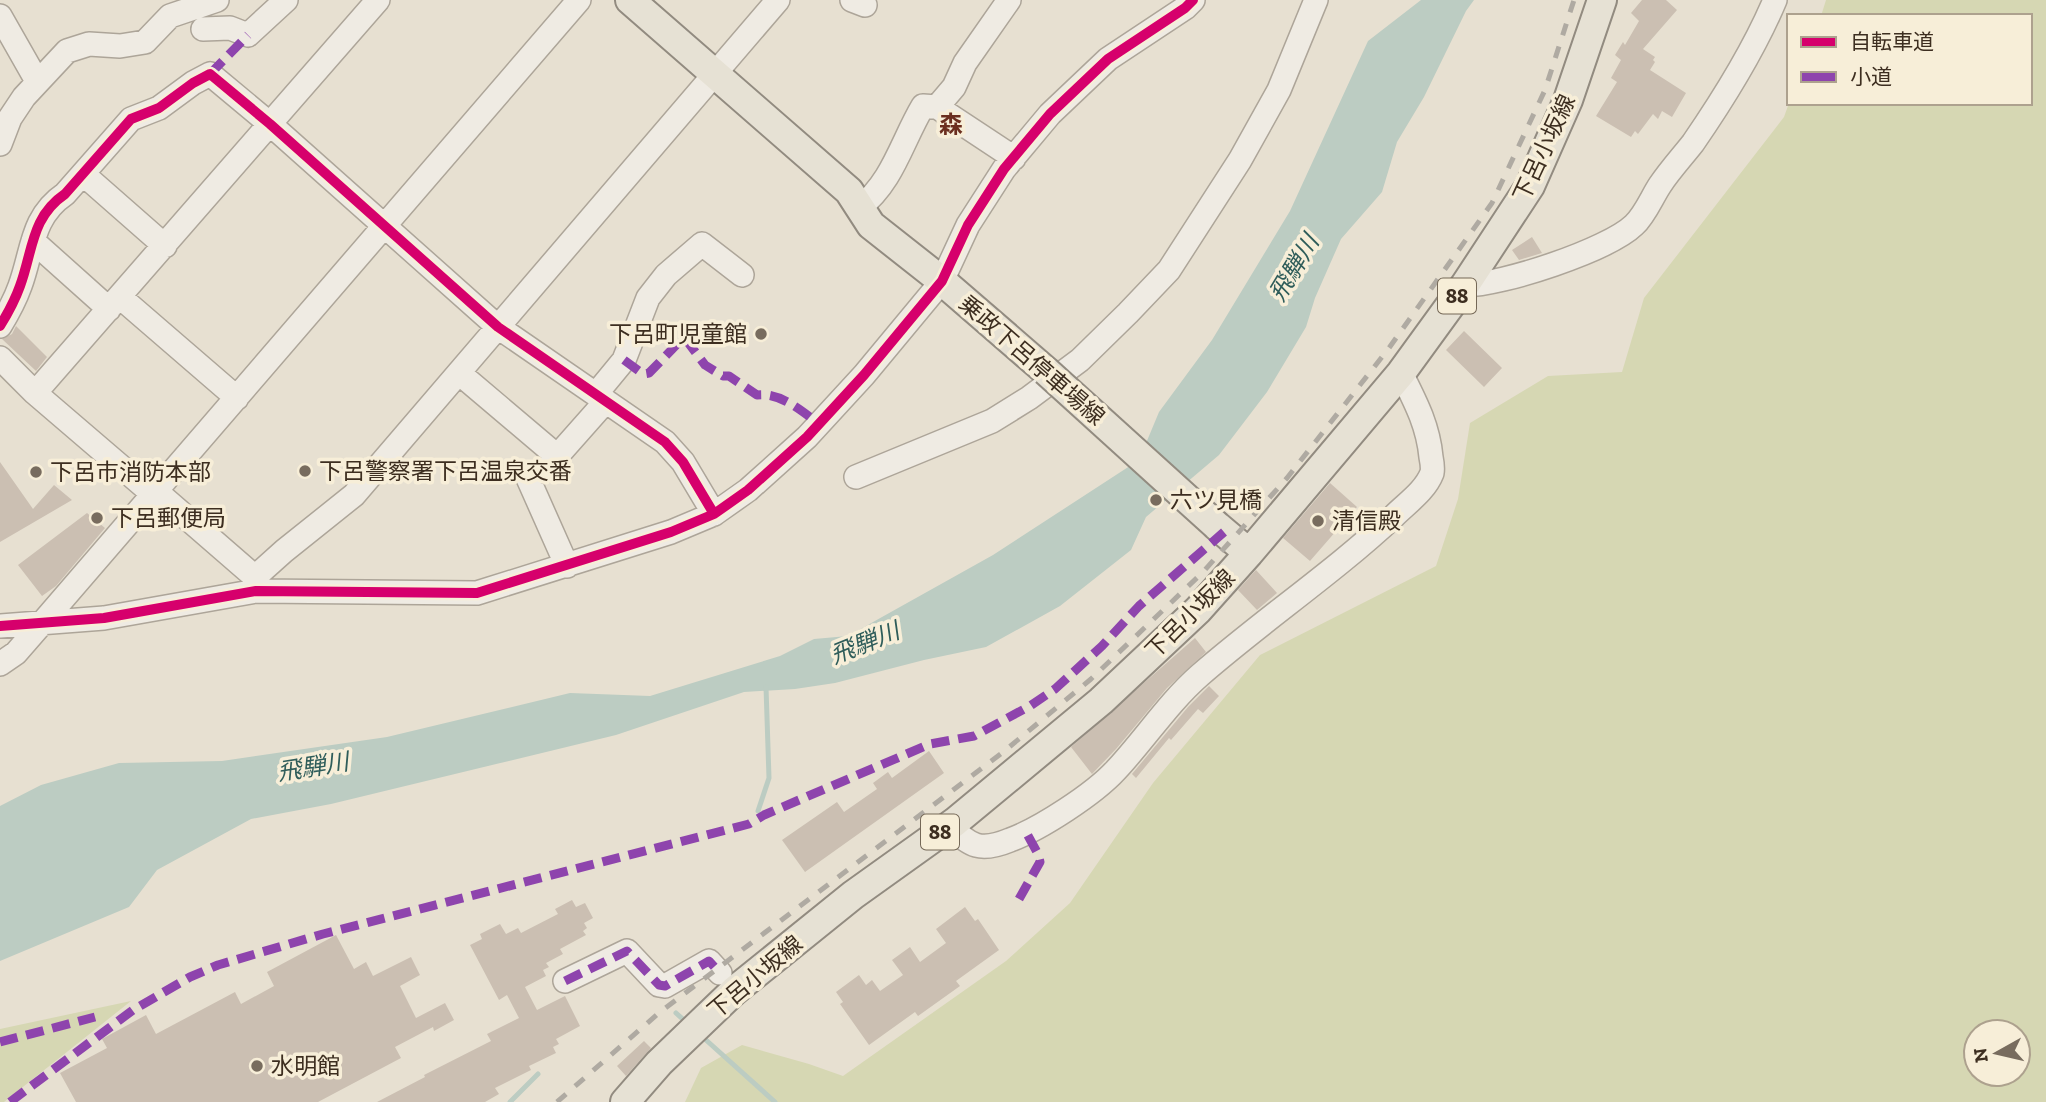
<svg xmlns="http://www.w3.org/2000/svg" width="2046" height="1102" viewBox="0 0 2046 1102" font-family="'Zilla Slab','Noto Sans JP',serif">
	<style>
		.green { fill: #d6d7b3; fill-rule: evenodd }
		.water { fill: #bcccc2 }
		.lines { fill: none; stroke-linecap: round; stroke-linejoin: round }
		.stream { stroke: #bcccc2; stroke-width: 5 }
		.building { fill: #cbbfb2 }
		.minor-casing { stroke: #ada599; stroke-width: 26 }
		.major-casing { stroke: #928b80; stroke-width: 32 }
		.minor { stroke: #efebe3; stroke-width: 23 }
		.major { stroke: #e6e1d4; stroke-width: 28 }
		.rail { stroke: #afaaa2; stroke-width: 5; stroke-dasharray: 12 12; stroke-linecap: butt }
		.major-bridge-casing { stroke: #928b80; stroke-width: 32; stroke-linecap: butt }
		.major-bridge { stroke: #e6e1d4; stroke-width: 28 }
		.quiet { stroke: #8e44ad; stroke-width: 9; stroke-dasharray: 18 9; stroke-linecap: butt }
		.cycleway-casing { stroke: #f7eed8; stroke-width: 15 }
		.cycleway { stroke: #d6006c; stroke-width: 10 }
		.poi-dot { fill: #786c5e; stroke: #f7eed8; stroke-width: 2.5 }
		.labels { text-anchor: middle; stroke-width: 7; stroke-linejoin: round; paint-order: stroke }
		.shield { fill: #f7eed8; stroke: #756857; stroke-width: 2 }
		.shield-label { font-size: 21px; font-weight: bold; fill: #3d2e20 }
		.street-label { font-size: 23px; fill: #3d2e20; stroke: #f7eed8 }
		.poi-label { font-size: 23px; fill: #3d2e20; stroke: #f7eed8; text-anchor: start }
		.neighbourhood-label { font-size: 24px; font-weight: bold; fill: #6b2e1e; stroke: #f7eed8 }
		.water-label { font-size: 24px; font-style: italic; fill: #2f5d5a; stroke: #f7eed8 }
	</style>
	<rect width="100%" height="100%" fill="#e7e0d1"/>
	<path class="green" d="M 1826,0 L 2046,0 L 2046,1102 L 685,1102 L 701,1068 L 742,1045 L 809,1064 L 843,1076 L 1006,961 L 1070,903 L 1153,783 L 1260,655 L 1436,566 L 1458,499 L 1470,423 L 1548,376 L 1622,372 L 1644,298 L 1784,117 L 1789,103 L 2030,103 L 2030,16 L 1821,16 ZM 1976,1032 L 2018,1032 L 2018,1074 L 1976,1074 Z
		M 131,1001 L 4,1102 L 0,1102 L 0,1029 Z"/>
	<path class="water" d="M 1421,0 L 1474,0 L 1466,11 L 1424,97 L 1397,142 L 1382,192 L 1341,239 L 1315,298 L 1306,327 L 1267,392 L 1219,455 L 1146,517 L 1131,550 L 1060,606 L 986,647 L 924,660 L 835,683 L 795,689 L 744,692 L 616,735 L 331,804 L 251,819 L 157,870 L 129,907 L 0,961 L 0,806 L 41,785 L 119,763 L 222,761 L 387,737 L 570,693 L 650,696 L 780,656 L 814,639 L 848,636 L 993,555 L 1139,460 L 1159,412 L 1212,340 L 1290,211 L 1368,41 Z"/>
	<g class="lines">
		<path class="stream" d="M 758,811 L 769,778 L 766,687
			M 676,1013 L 686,1022
			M 706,1040 L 775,1102
			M 510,1102 L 538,1074"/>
	</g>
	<path class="building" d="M 1642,0 L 1666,0 L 1677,10 L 1643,49 L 1655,57 L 1653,60 L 1655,62 L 1650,70 L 1686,93 L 1672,117 L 1662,111 L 1658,119 L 1653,114 L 1638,134 L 1635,131 L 1631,137 L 1596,116 L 1617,82 L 1611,78 L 1621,60 L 1615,55 L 1623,42 L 1625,45 L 1639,21 L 1631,13 Z
		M 1532,237 L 1542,253 L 1519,260 L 1512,250 Z
		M 16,326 L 47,357 L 36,371 L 2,339 L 12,334 Z
		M 1464,331 L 1502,368 L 1484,387 L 1446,350 Z
		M 0,462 L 33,509 L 54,485 L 72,500 L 0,542 Z
		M 1330,483 L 1357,507 L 1310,561 L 1283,538 Z
		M 87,513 L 105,528 L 56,586 L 42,596 L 18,565 Z
		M 1256,570 L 1277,593 L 1257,610 L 1238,590 Z
		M 1195,638 L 1206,652 L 1167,688 L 1116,749 L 1092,774 L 1071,747 Z
		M 1209,686 L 1219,696 L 1203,713 L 1198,709 L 1171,740 L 1169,738 L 1136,778 L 1132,774 L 1188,707 Z
		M 929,751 L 944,773 L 805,872 L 782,840 L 837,802 L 844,812 L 877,789 L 873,783 L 888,772 L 892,778 Z
		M 572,900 L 576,907 L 585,903 L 593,918 L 584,923 L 587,928 L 583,931 L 586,935 L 560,949 L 563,954 L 546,963 L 549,967 L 543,970 L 546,976 L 525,987 L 537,1010 L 565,996 L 580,1026 L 556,1039 L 559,1044 L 553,1047 L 556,1053 L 529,1066 L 531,1070 L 495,1088 L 499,1094 L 485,1102 L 377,1102 L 425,1077 L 424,1075 L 491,1041 L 487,1034 L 519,1018 L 507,995 L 499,1000 L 470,945 L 482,939 L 480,934 L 500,924 L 506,934 L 518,928 L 521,933 L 558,914 L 555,909 Z
		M 965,907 L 975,921 L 978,919 L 999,950 L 956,981 L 960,986 L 918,1016 L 915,1012 L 869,1045 L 840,1004 L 843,1002 L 836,992 L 859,975 L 866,985 L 872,980 L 880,991 L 903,975 L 892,960 L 910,947 L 920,962 L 946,943 L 936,929 Z
		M 336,935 L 354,969 L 366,962 L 373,976 L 411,957 L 420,975 L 400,986 L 416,1018 L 445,1003 L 454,1020 L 434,1031 L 433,1027 L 395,1047 L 401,1058 L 318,1102 L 76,1102 L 60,1073 L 107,1048 L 102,1039 L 146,1015 L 156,1034 L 235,992 L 241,1004 L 274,986 L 267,972 Z
		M 644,1041 L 651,1048 L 626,1076 L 617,1066 Z"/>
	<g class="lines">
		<g class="minor-casing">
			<path id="minor" d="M 852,0 L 865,5
				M 1009,0 L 965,63 L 954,87 L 937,107 L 1014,158
				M 0,16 L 37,81
				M 203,29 L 230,28 L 248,35 L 286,0
				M 0,144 L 10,118 L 24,97 L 67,51 L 89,44 L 120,46 L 145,42 L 170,16 L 217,0
				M 83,174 L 165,246
				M 859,208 C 893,182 902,141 923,106 L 937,107
				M 33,241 L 109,309
				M 1465,285 C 1502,285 1608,250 1634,225 C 1645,215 1652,197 1660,185 C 1670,170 1682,157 1693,143 C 1724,98 1754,50 1775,0
				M 120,297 L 237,398
				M 0,326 C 8,313 15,300 20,286 C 33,251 31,217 65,194 L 131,119 L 159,108 L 193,83 L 210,74 L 270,124 L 498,327 L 665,442 L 683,462 L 714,514
				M 0,358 L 35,393 L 154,495
				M 459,373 L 557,456
				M 35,393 L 378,0
				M 596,394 L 624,360 L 648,298 L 666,275 L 702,244 L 742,275
				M 856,477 L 992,421 L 1029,398 L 1080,360 L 1128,313 L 1169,270 L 1240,160 L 1279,90 L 1316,0
				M 157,492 L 255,577
				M 567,566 L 527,476 L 544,471 L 606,401
				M 256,591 L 255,577 L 284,551 L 354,495 L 778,0
				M 0,626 L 104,618 L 256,591 L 477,593 L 671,532 L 714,514 L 748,490 L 807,437 L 864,375 L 942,281 L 968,225 L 1004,169 L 1050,114 L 1108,59 L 1185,8 L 1193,0
				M 0,664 L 16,653 L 43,622 L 579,0
				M 949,825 C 970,847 981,852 1010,840 C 1040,829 1094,794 1116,770 C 1145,739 1168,703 1200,675 C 1263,620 1333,573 1394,516 C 1407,503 1425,491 1432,473 C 1433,468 1432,462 1431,457 C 1428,425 1415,401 1401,373
				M 565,981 L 627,951 L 659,985 L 665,986 L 709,961 L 720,973"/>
		</g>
		<g class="major-casing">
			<path id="major" d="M 630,0 L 849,191 L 871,225 L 942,281 L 1046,371
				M 1217,526 L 1249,553
				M 625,1102 L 659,1063 L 734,991 L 853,895 L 955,822 L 1101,701 L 1198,610 L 1249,553 L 1401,373 L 1465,285 L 1530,186 L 1568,100 L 1602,0"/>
		</g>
		<use href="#minor" class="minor"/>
		<use href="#major" class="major"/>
		<path class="rail" d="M 557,1102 L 660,1012 L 1002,753 L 1091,679 L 1203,572 L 1287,478 L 1389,348 L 1492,203 L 1545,90 L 1574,0"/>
		<g class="major-bridge-casing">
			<path id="major-bridge" d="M 1046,371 L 1217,526"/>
		</g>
		<use href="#major-bridge" class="major-bridge"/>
		<path class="quiet" d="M 210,74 L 248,35
			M 624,360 L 643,374 L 649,373 L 684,337 L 705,365 L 723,376 L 729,376 L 757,395 C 780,392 802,411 819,424
			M 1019,899 L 1040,862 L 1038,854 L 1026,832
			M 565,981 L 627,951 L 659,985 L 665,986 L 709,961 L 720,973
			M 0,1042 L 95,1017
			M 10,1102 L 133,1010 L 190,977 L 218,965 L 323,934 L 749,824 L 764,815 L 930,744 L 974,736 L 1030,706 L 1055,689 L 1102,646 L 1139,606 L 1224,532"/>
		<g class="cycleway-casing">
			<path id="cycleway" d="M 0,326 C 8,313 15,300 20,286 C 33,251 31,217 65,194 L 131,119 L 159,108 L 193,83 L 210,74 L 270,124 L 498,327 L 665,442 L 683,462 L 714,514
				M 0,626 L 104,618 L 256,591 L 477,593 L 671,532 L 714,514 L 748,490 L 807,437 L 864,375 L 942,281 L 968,225 L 1004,169 L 1050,114 L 1108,59 L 1185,8 L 1193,0"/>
		</g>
		<use href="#cycleway" class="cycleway"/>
	</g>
	<g class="poi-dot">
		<circle cx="761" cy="334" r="7"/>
		<circle cx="305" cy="471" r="7"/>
		<circle cx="36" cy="472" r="7"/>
		<circle cx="1156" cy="500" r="7"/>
		<circle cx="97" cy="518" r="7"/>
		<circle cx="1318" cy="521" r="7"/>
		<circle cx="257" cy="1066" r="7"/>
	</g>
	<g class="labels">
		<g class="shield">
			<rect x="1438" y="278.5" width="38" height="35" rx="5"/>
			<rect x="921" y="814.5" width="38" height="35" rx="5"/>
		</g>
		<g class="shield-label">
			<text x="1457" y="303">88</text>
			<text x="940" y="839">88</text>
		</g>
		<g class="street-label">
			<text transform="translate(1544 148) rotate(-65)" y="8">下呂小坂線</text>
			<text transform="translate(1032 360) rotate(41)" y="8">乗政下呂停車場線</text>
			<text transform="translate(1190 614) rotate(-45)" y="8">下呂小坂線</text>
			<text transform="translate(755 977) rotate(-40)" y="8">下呂小坂線</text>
		</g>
		<g class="poi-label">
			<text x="747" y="342" text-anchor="end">下呂町児童館</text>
			<text x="319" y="479">下呂警察署下呂温泉交番</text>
			<text x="50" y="480">下呂市消防本部</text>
			<text x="1170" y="508">六ツ見橋</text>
			<text x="111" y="526">下呂郵便局</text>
			<text x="1332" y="529">清信殿</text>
			<text x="271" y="1074">水明館</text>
		</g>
		<g class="neighbourhood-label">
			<text x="951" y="133">森</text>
		</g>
		<g class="water-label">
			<text transform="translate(1294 268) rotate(-59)" y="8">飛騨川</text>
			<text transform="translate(865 643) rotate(-22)" y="8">飛騨川</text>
			<text transform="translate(313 767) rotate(-9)" y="8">飛騨川</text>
		</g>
	</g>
	<rect x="1787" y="14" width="245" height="91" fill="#f7eed8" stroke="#ada18e" stroke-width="2"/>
	<rect x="1801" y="37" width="35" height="10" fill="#d6006c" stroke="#ada18e" stroke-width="2"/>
	<text x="1850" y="49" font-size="21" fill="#3d2e20">自転車道</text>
	<rect x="1801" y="72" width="35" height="10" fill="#8e44ad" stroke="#ada18e" stroke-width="2"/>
	<text x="1850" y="84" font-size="21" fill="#3d2e20">小道</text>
	<g transform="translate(1997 1053) rotate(262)"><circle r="33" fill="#f7eed8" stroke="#ada18e" stroke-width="2"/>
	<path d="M0-5L12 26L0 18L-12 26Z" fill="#786c5e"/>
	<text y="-10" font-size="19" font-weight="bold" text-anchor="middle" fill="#3d2e20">N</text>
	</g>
</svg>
